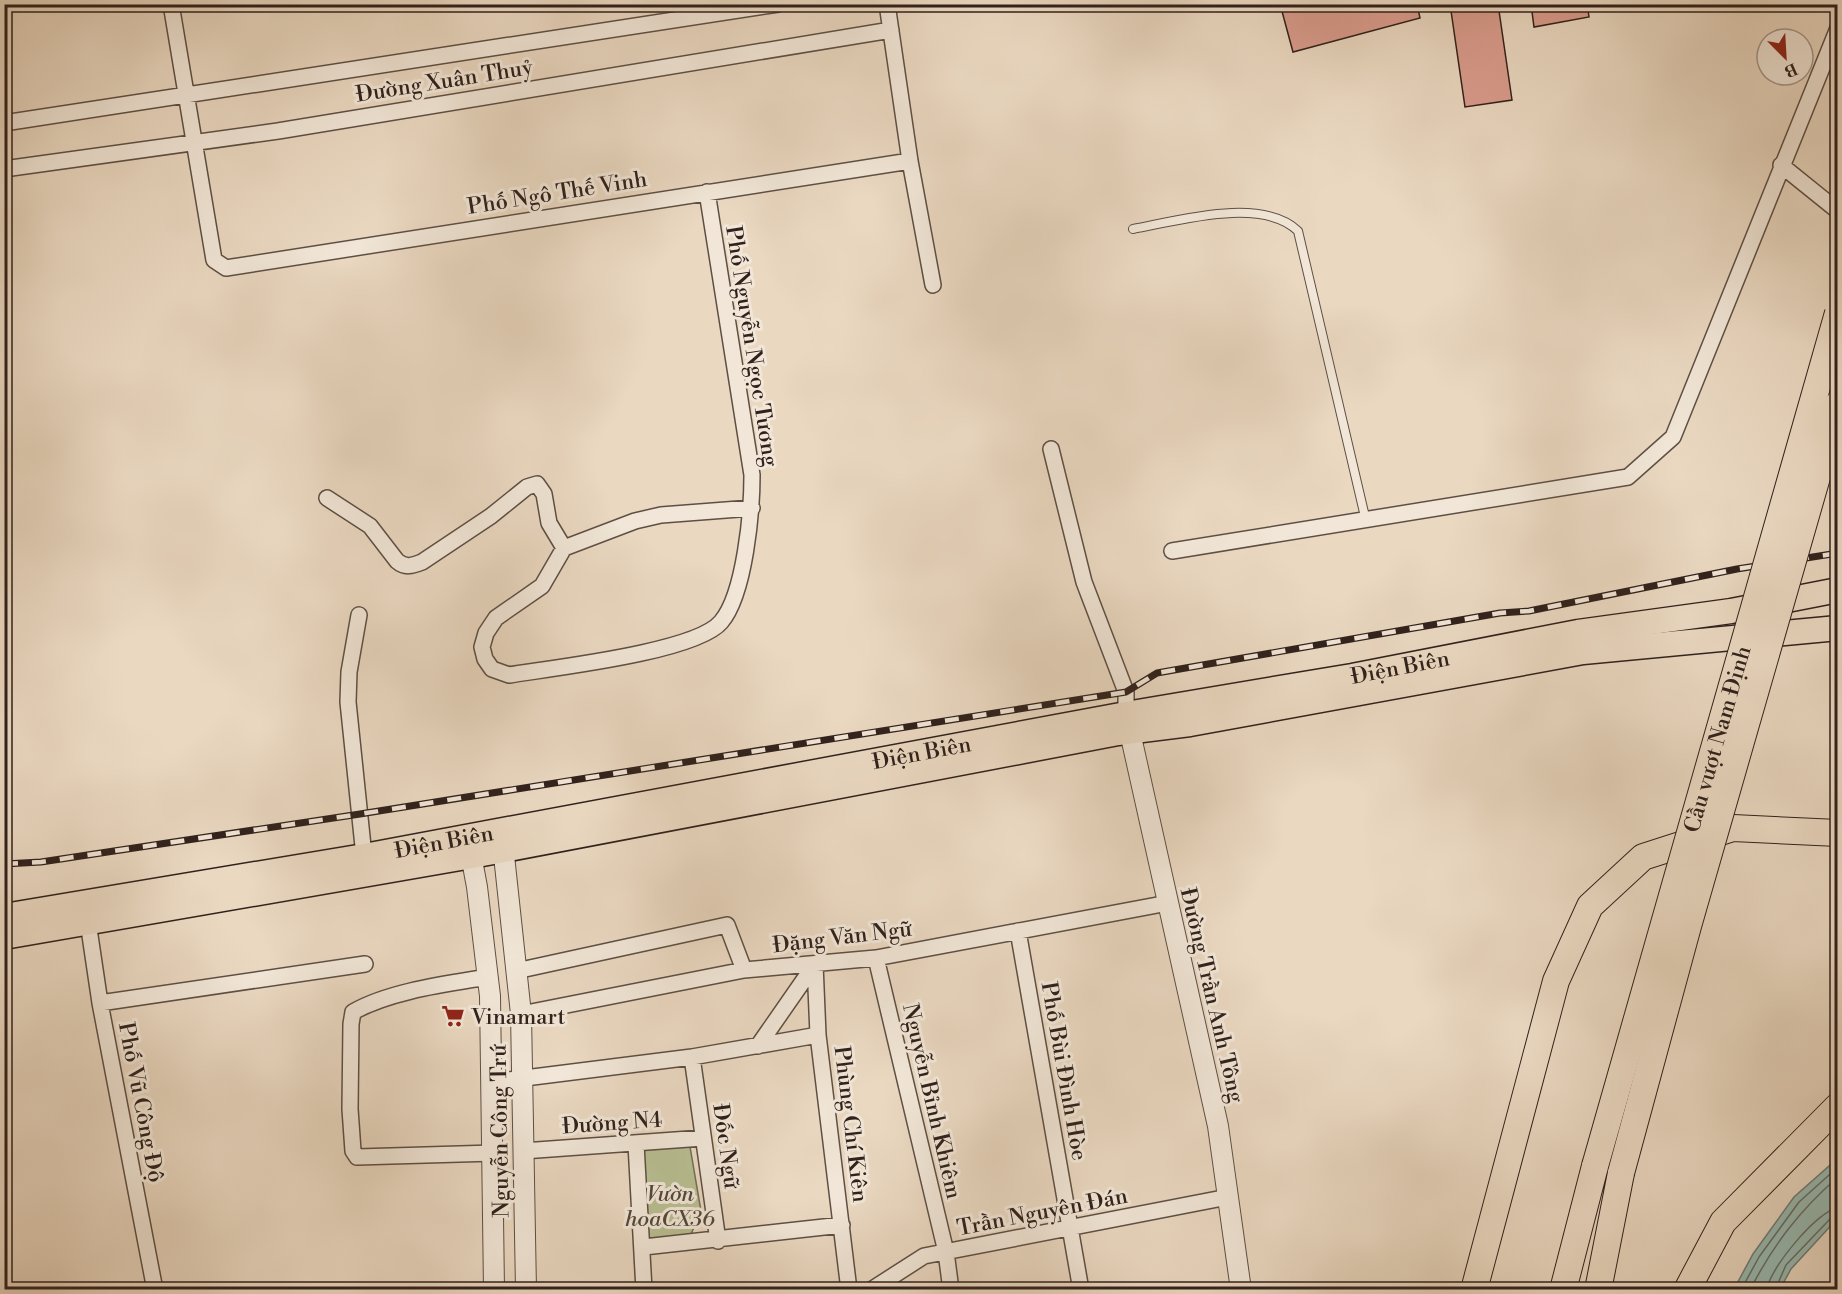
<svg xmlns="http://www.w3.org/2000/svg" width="1842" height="1294" viewBox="0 0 1842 1294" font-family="'Libre Bodoni',serif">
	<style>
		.green { fill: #b7be92; stroke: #747057; stroke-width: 1.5 }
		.water { fill: #98bab2; stroke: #6e7d76; stroke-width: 1.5 }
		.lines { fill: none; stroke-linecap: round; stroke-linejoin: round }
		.shore { stroke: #646e67; stroke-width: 1.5 }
		.building { fill: #da9c8d; stroke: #30211c; stroke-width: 1.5 }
		.service-casing { stroke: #5e4f45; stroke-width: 10 }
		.minor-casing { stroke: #5e4f45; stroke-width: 18 }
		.tertiary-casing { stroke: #5e4f45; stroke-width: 22 }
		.primary-casing { stroke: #30211c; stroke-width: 27 }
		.trunk-casing { stroke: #30211c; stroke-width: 28 }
		.service { stroke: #f1e6d7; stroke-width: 8 }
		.minor { stroke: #f1e6d7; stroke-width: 15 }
		.tertiary { stroke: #f1e6d7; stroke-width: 20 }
		.primary { stroke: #ead8c1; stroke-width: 24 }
		.trunk { stroke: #ead8c1; stroke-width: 26 }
		.rail-casing { stroke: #30211c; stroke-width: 7 }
		.rail { stroke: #f1e6d7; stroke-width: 4.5; stroke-dasharray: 14; stroke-linecap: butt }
		.trunk-bridge-casing { stroke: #30211c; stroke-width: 28; stroke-linecap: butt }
		.trunk-bridge { stroke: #ead8c1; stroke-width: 26 }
		.labels { text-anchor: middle; stroke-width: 6; stroke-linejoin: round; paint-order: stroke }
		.street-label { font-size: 22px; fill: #30211c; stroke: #f1e6d7 }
		.poi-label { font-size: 22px; fill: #30211c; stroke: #f1e6d7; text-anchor: start }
		.park-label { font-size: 22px; font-style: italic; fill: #52483a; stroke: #f1e6d7 }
	</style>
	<rect width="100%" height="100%" fill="#ead8c1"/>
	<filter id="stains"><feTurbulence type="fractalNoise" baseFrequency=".00333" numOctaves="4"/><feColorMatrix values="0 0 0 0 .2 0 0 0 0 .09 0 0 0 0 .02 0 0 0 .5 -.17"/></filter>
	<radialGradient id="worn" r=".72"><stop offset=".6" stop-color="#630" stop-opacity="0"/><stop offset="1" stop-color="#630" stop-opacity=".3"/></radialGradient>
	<path class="green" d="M 689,1141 L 701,1211 L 691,1234 L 644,1247 L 636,1144 Z"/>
	<path class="water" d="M 1837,1159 L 1837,1219 L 1791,1269 L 1780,1289 L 1734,1289 L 1753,1254 L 1794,1197 Z"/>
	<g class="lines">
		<path class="shore" d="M 1741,1290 L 1759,1257 L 1799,1202 L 1838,1167
			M 1750,1290 C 1773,1245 1800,1210 1838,1177
			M 1767,1290 C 1768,1270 1819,1209 1838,1208
			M 1775,1290 L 1786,1265 L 1831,1218 L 1838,1216"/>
	</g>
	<path class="building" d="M 1280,4 L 1417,4 L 1420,18 L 1293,52 Z
		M 1450,4 L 1498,4 L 1512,100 L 1465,107 Z
		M 1531,4 L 1587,4 L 1589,17 L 1534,27 Z"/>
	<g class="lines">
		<g class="service-casing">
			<path id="service" d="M 1133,229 C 1177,221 1262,196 1298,231 L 1366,521"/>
		</g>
		<g class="minor-casing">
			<path id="minor" d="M 171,4 L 214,260 L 226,268 L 910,161
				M 887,4 L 910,161 L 933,285
				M 4,123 L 778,4
				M 1781,165 L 1838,211
				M 4,169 L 278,131 L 891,30
				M 707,192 L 752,475 C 752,511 745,594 721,622 C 696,652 552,668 509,675 L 492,669 L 485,659 L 482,647 L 486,633 L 496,618 L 542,586 L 564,548 L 635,521 L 661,515 L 752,508
				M 1051,449 L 1084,582 L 1126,692 L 1126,714
				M 327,498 L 370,526 L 397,561 C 405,568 412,566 422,562 L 491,516 L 527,487 L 537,484 L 544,494 L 549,523 L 564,548
				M 1172,551 L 1628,477 L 1673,437 L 1838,28
				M 359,615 L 349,672 L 348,702 L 364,856
				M 88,922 L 100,1003 L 155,1290
				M 1018,931 L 1081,1290
				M 876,958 L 946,1252 L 951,1290
				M 815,964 L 818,1035 L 849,1290
				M 516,971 L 727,925 L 744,970
				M 488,977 C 446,984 390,991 353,1012 L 351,1024 L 350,1109 L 353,1151 L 357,1157 L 494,1153
				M 100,1003 L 365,964
				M 521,1014 L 744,970 L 876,958 L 1168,903
				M 758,1046 L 815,964
				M 692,1057 L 718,1241
				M 493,1082 L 692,1057 L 818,1035
				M 636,1144 L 644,1290
				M 523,1151 L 703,1138
				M 644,1247 L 842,1225
				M 871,1290 L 924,1256 L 1228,1197"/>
		</g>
		<g class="tertiary-casing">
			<path id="tertiary" d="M 1127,719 L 1218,1126 L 1241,1290
				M 502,837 L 521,1014 L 526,1290
				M 469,844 L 477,887 L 490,996 L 494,1290"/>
		</g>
		<g class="primary-casing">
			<g id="primary">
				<path id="s1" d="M 4,916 L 364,856 L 1126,714 L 1352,676 L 1578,632 L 1731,611 L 1838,590"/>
				<path d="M 4,937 L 472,856 L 1118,733 L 1190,724 L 1583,652 L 1838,628"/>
			</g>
		</g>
		<g class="trunk-casing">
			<path id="trunk" d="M 1474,1290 L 1556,981 L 1590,906 L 1643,857 L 1733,828 L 1838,833
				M 1563,1290 L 1595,1166
				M 1598,1290 L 1621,1173
				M 1687,1290 L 1723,1222 L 1838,1106"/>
		</g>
		<use href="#service" class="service"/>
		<use href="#minor" class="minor"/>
		<use href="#tertiary" class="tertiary"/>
		<use href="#primary" class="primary"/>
		<use href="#trunk" class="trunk"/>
		<g class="rail-casing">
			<path id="rail" d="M 4,864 L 41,862 L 360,814 L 1126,692 L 1157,673 L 1500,613 L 1529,611 L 1737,569 L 1838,553"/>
		</g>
		<use href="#rail" class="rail"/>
		<g class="trunk-bridge-casing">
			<g id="trunk-bridge">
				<path id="s2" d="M 1595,1166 L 1838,313"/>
				<path d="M 1621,1173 L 1688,926 L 1838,404"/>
			</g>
		</g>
		<use href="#trunk-bridge" class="trunk-bridge"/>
	</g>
	<defs>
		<g id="supermarket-bare" transform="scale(1.8)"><path d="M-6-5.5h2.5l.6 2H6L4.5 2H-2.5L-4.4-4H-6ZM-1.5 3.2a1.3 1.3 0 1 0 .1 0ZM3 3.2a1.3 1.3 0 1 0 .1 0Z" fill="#8f2418" stroke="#f1e6d7" stroke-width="2.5" paint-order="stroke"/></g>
	</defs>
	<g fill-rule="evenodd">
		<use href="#supermarket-bare" x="453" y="1016"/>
	</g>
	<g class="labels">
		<g class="street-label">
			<text transform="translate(444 80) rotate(-9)" y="8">Đường Xuân Thuỷ</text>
			<text transform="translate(557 192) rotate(-9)" y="8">Phố Ngô Thế Vinh</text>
			<text transform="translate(753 346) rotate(81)" y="8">Phố Nguyễn Ngọc Tương</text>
			<text dy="8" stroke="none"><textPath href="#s1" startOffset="1418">Điện Biên</textPath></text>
			<text dy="8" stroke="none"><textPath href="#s2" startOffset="444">Cầu vượt Nam Định</textPath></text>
			<text dy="8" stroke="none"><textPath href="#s1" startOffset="932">Điện Biên</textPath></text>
			<text dy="8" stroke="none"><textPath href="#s1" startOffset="446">Điện Biên</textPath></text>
			<text transform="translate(842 936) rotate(-7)" y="8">Đặng Văn Ngữ</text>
			<text transform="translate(1213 995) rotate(77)" y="8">Đường Trần Anh Tông</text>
			<text transform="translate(1065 1071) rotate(80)" y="8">Phố Bùi Đình Hòe</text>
			<text transform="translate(933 1101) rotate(77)" y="8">Nguyễn Bỉnh Khiêm</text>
			<text transform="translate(142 1102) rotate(79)" y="8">Phố Vũ Công Độ</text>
			<text transform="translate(612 1122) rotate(-4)" y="8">Đường N4</text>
			<text transform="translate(852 1124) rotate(83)" y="8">Phùng Chí Kiên</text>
			<text transform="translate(499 1131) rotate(-91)" y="8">Nguyễn Công Trứ</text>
			<text transform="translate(727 1146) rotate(82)" y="8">Đốc Ngữ</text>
			<text transform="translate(1042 1211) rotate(-11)" y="8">Trần Nguyên Đán</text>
		</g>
		<g class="poi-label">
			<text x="471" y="1024">Vinamart</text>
		</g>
		<g class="park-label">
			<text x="670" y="1201">Vườn<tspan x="670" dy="25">hoaCX36</tspan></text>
		</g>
	</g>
	<rect width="1842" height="1294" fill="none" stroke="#ead8c1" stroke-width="24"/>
	<rect x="6" y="6" width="1830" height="1282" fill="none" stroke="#30211c" stroke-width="3"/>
	<rect x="12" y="12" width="1818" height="1270" fill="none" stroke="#30211c" stroke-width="1.5"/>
	<g transform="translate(1785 57) rotate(156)"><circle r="28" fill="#f1e6d7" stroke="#a4978c" stroke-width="1.5"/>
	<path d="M0-4.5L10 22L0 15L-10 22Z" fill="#8f2418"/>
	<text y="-9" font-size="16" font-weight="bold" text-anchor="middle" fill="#30211c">B</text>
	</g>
	<rect width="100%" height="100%" filter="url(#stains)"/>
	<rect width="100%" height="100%" fill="url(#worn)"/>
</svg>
